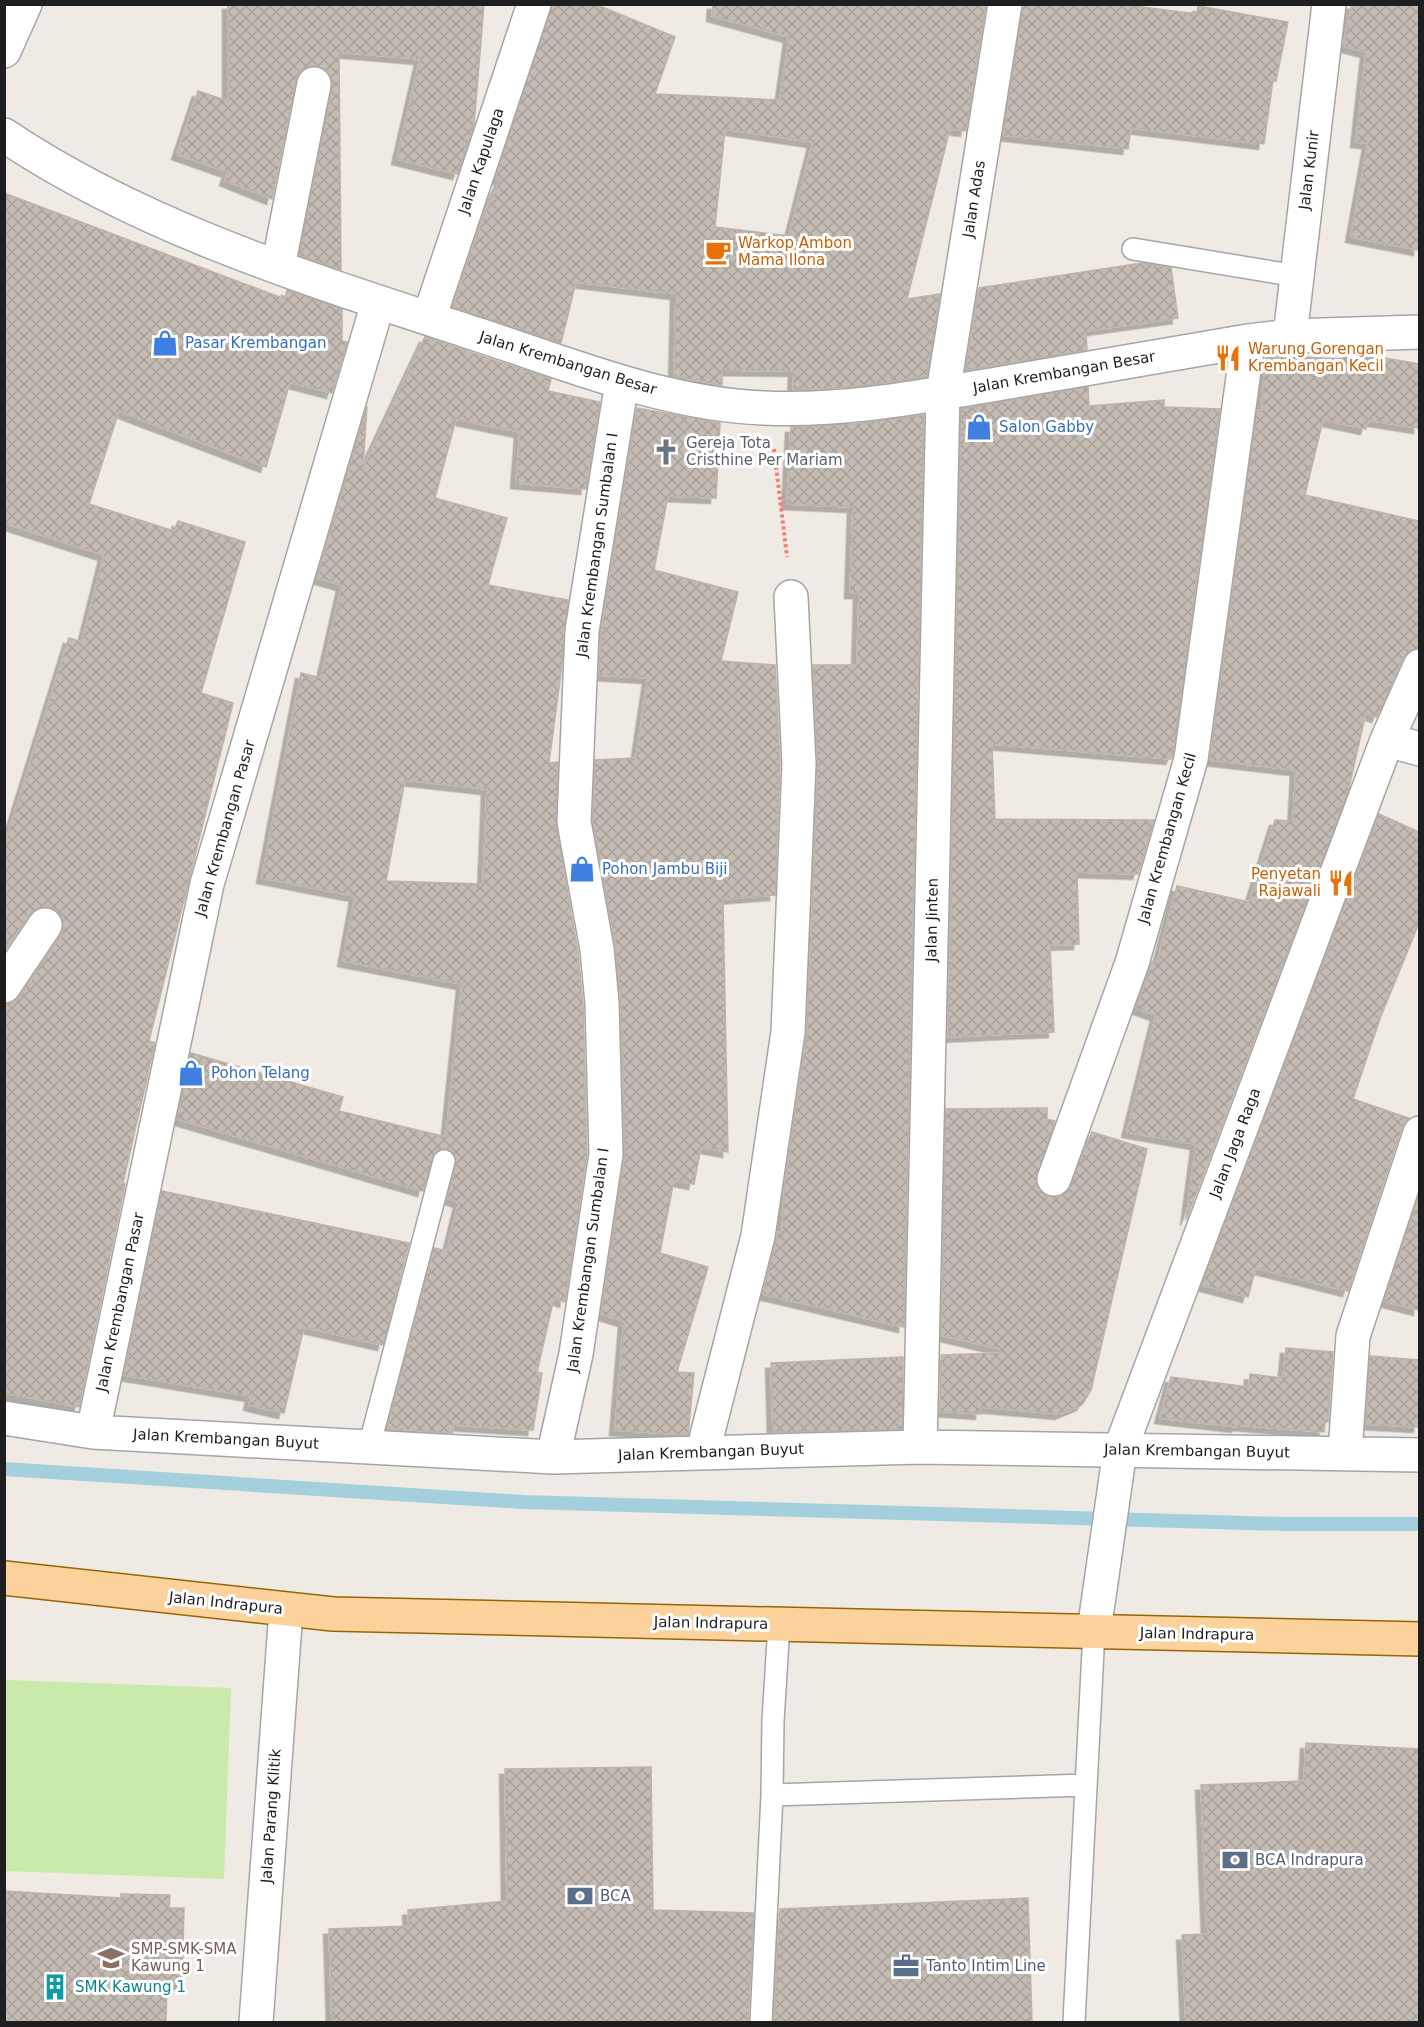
<svg xmlns="http://www.w3.org/2000/svg" width="1424" height="2027" viewBox="0 0 1424 2027" font-family="'DejaVu Sans',sans-serif">
	<style>
		.grass { fill: #c9eaaa }
		.lines { fill: none; stroke-linecap: round; stroke-linejoin: round }
		.stream { stroke: #a4d0dd; stroke-width: 14 }
		.building { fill: url(#building-cross-hatch); stroke: #c1b2a6; stroke-width: 1.5; fill-rule: evenodd; filter: url(#shadow) }
		.service-casing { stroke: #a5a5a5; stroke-width: 24 }
		.minor-casing { stroke: #a5a5a5; stroke-width: 36 }
		.tertiary-casing { stroke: #a5a5a5; stroke-width: 36 }
		.primary-casing { stroke: #986600; stroke-width: 36 }
		.path { stroke: #fa796a; stroke-width: 4; stroke-dasharray: 3 3; stroke-linecap: butt }
		.service { stroke: #fff; stroke-width: 21 }
		.minor { stroke: #fff; stroke-width: 33 }
		.tertiary { stroke: #fff; stroke-width: 33 }
		.primary { stroke: #fcd29c; stroke-width: 33 }
		.labels { text-anchor: middle; stroke-width: 6; stroke-linejoin: round; paint-order: stroke }
		.street-label { font-size: 15px; fill: #1e1e1e; stroke: #fff }
		.food-label { font-size: 15px; fill: #c56008; stroke: #fff; text-anchor: start }
		.shop-label { font-size: 15px; fill: #366cbe; stroke: #fff; text-anchor: start }
		.worship-label { font-size: 15px; fill: #5b616d; stroke: #fff; text-anchor: start }
		.service-label { font-size: 15px; fill: #4e5e75; stroke: #fff; text-anchor: start }
		.education-label { font-size: 15px; fill: #785e54; stroke: #fff; text-anchor: start }
		.culture-label { font-size: 15px; fill: #0d838f; stroke: #fff; text-anchor: start }
	</style>
	<defs>
		<pattern id="building-cross-hatch" width="8" height="8" patternUnits="userSpaceOnUse" patternTransform="scale(1.5)"><rect width="8" height="8" fill="#c4bbb3"/><path d="M0 0l8 8M0 8l8-8" fill="none" stroke="#a8a09a"/></pattern>
		<filter id="shadow"><feDropShadow dx="-5.5" dy="5.5" stdDeviation="0" flood-color="#0004"/></filter>
	</defs>
	<rect width="100%" height="100%" fill="#efebe4"/>
	<path class="grass" d="M 5,1680 L 231,1688 L 224,1879 L 5,1871 Z"/>
	<g class="lines">
		<path class="stream" d="M 4,1469 L 523,1502 L 1284,1524 L 1420,1524"/>
	</g>
	<path class="building" d="M 228,4 L 484,4 L 474,125 L 458,174 L 397,159 L 420,59 L 339,52 L 341,270 L 299,255 L 332,88 L 331,77 L 326,70 L 317,66 L 309,66 L 300,71 L 296,80 L 272,199 L 225,180 L 228,172 L 177,154 L 198,91 L 228,101 Z
		M 552,4 L 595,4 L 675,37 L 655,94 L 780,100 L 789,37 L 712,16 L 713,4 L 986,4 L 966,131 L 950,129 L 907,299 L 940,294 L 927,377 L 851,387 L 793,390 L 794,371 L 722,370 L 722,385 L 674,376 L 676,294 L 576,282 L 561,343 L 453,307 L 483,217 L 501,179 L 495,179 ZM 725,129 L 813,142 L 789,236 L 715,227 Z
		M 1023,4 L 1119,4 L 1197,14 L 1198,6 L 1288,22 L 1276,81 L 1273,80 L 1264,144 L 1131,128 L 1128,149 L 1003,135 Z
		M 1352,4 L 1419,4 L 1419,250 L 1351,237 L 1368,143 L 1356,142 L 1366,52 L 1343,46 Z
		M 4,193 L 285,299 L 287,290 L 342,309 L 342,341 L 347,342 L 332,393 L 290,382 L 266,467 L 119,411 L 89,504 L 174,531 L 178,521 L 245,542 L 201,693 L 233,703 L 149,1041 L 155,1043 L 123,1183 L 125,1184 L 79,1407 L 4,1393 L 4,1004 L 13,1003 L 20,996 L 61,935 L 64,926 L 62,916 L 56,910 L 47,906 L 37,908 L 29,915 L 4,952 L 4,847 L 69,638 L 82,642 L 104,555 L 4,523 Z
		M 1142,263 L 1171,268 L 1178,318 L 1086,331 L 1087,350 L 966,370 L 979,288 Z
		M 425,337 L 551,379 L 548,391 L 600,402 L 586,489 L 516,483 L 520,432 L 456,419 L 435,498 L 507,518 L 488,585 L 568,600 L 561,673 L 549,763 L 558,762 L 556,825 L 578,952 L 583,1004 L 587,1153 L 565,1302 L 554,1298 L 537,1372 L 542,1373 L 533,1430 L 453,1425 L 452,1433 L 387,1428 L 434,1248 L 447,1251 L 459,1202 L 447,1198 L 456,1164 L 453,1152 L 441,1149 L 435,1152 L 423,1191 L 177,1119 L 191,1053 L 343,1097 L 339,1111 L 446,1137 L 462,984 L 343,961 L 355,896 L 262,878 L 301,673 L 321,678 L 342,585 L 317,578 L 367,406 L 363,468 ZM 405,780 L 487,789 L 483,884 L 386,881 Z
		M 1344,353 L 1356,353 L 1419,364 L 1419,428 L 1368,420 L 1366,429 L 1323,420 L 1305,495 L 1419,521 L 1419,648 L 1410,651 L 1403,658 L 1377,717 L 1366,713 L 1348,792 L 1186,1220 L 1196,1144 L 1127,1132 L 1156,1015 L 1136,1008 L 1152,961 L 1157,963 L 1177,886 L 1249,902 L 1275,820 L 1293,821 L 1296,770 L 1210,760 L 1257,410 L 1262,411 L 1265,358 L 1284,356 L 1343,359 Z
		M 1088,387 L 1089,406 L 1164,400 L 1164,407 L 1220,409 L 1173,755 L 1171,759 L 992,744 L 995,819 L 1154,820 L 1138,874 L 1077,872 L 1079,944 L 1050,945 L 1054,1032 L 948,1037 L 961,409 Z
		M 637,408 L 720,423 L 716,498 L 668,496 L 654,570 L 738,592 L 721,661 L 775,665 L 780,764 L 775,895 L 723,899 L 728,1152 L 701,1147 L 694,1184 L 674,1180 L 660,1253 L 708,1267 L 677,1372 L 694,1373 L 688,1435 L 615,1430 L 624,1321 L 601,1314 L 625,1154 L 621,1002 L 616,947 L 593,821 L 595,760 L 636,758 L 648,678 L 599,675 L 601,633 Z
		M 924,415 L 904,1327 L 763,1294 L 778,1232 L 782,1232 L 785,1183 L 807,1033 L 818,765 L 813,665 L 857,665 L 859,593 L 850,593 L 853,507 L 787,504 L 791,427 L 855,424 Z
		M 1379,814 L 1419,832 L 1419,923 L 1381,1016 L 1353,1099 L 1409,1118 L 1402,1127 L 1348,1291 L 1256,1268 L 1248,1297 L 1202,1285 Z
		M 1047,1108 L 1047,1119 L 1055,1121 L 1036,1182 L 1039,1191 L 1047,1196 L 1058,1197 L 1066,1193 L 1092,1132 L 1147,1149 L 1091,1390 L 1082,1405 L 1060,1414 L 981,1407 L 981,1414 L 940,1411 L 941,1355 L 1000,1353 L 1000,1349 L 941,1335 L 946,1109 Z
		M 162,1191 L 409,1243 L 383,1345 L 304,1327 L 284,1413 L 249,1405 L 251,1396 L 124,1375 Z
		M 1419,1194 L 1419,1310 L 1384,1301 Z
		M 1286,1348 L 1333,1352 L 1328,1422 L 1325,1422 L 1324,1432 L 1237,1425 L 1237,1427 L 1160,1418 L 1171,1377 L 1249,1387 L 1250,1374 L 1283,1378 Z
		M 1370,1356 L 1419,1360 L 1419,1427 L 1366,1424 Z
		M 903,1357 L 902,1429 L 773,1432 L 771,1363 Z
		M 1306,1743 L 1419,1749 L 1419,2022 L 1186,2022 L 1182,1935 L 1207,1934 L 1201,1785 L 1304,1781 Z
		M 651,1767 L 653,1910 L 754,1913 L 748,2022 L 332,2022 L 329,1929 L 409,1926 L 408,1910 L 507,1901 L 505,1769 Z
		M 4,1891 L 121,1898 L 121,1894 L 170,1895 L 169,1908 L 184,1908 L 182,1984 L 167,1983 L 166,2022 L 4,2022 Z
		M 1028,1898 L 1032,2022 L 774,2022 L 780,1909 Z"/>
	<g class="lines">
		<g class="service-casing">
			<path id="service" d="M 1133,249 L 1297,276
				M 369,1447 L 444,1161
				M 779,1624 L 773,1721 L 772,1795 L 1086,1785
				M 761,2022 L 772,1795
				M 1074,2022 L 1094,1631"/>
		</g>
		<g class="minor-casing">
			<path id="minor" d="M 4,135 C 145,230 318,282 479,335 C 571,365 665,404 763,408 C 842,412 925,396 1003,383 C 1084,369 1166,355 1248,341 L 1290,336 L 1420,332
				M 278,267 L 314,84
				M 429,318 L 534,4
				M 1290,336 L 1329,4
				M 1387,740 L 1420,749
				M 4,986 L 45,925
				M 1054,1179 L 1132,963 L 1191,759 L 1248,341
				M 4,1418 L 93,1432 L 553,1457 L 920,1447 L 1420,1455
				M 93,1432 L 207,884 L 378,303
				M 920,1447 L 943,393 L 1005,4
				M 703,1451 L 758,1236 L 788,1032 L 799,764 L 791,597
				M 1345,1453 L 1353,1336 L 1420,1133
				M 553,1457 L 576,1354 L 606,1154 L 602,1003 L 597,949 L 574,822 L 582,631 L 622,382
				M 1094,1631 L 1120,1450 L 1387,740 L 1420,666
				M 256,2022 L 286,1610"/>
		</g>
		<g class="tertiary-casing">
			<path id="tertiary" d="M 4,51 L 25,4"/>
		</g>
		<g class="primary-casing">
			<path id="primary" d="M 4,1578 L 333,1614 L 1420,1639"/>
		</g>
		<path class="path" d="M 774,449 L 787,557"/>
		<use href="#service" class="service"/>
		<use href="#minor" class="minor"/>
		<use href="#tertiary" class="tertiary"/>
		<use href="#primary" class="primary"/>
	</g>
	<defs>
		<g id="cafe-bare" transform="scale(2.07)"><path d="M-5.5-4.5H6V0H3Q3 3.5 0 3.5H-2.5Q-5.5 3.5-5.5 0ZM3-3.2v2h1.7v-2ZM-6 4.5H4V6H-6Z" fill="#e8710a" stroke="#fff" stroke-width="2.5" paint-order="stroke"/></g>
		<g id="shop-bare" transform="scale(2.07)"><path d="M-5-2.5h2.3a2.7 3.5 0 0 1 5.4 0H5L5.5 6h-11ZM-1.5-2.5h3a1.5 2.3 0 0 0-3 0Z" fill="#3f7fe0" stroke="#fff" stroke-width="2.5" paint-order="stroke"/></g>
		<g id="restaurant-bare" transform="scale(2.07)"><path d="M-5-6h1v4h1v-4h1v4h1v-4h1v5L-1.5 .5V6h-2V.5L-5-1ZM5-6V6H3V1.5H1.5Q1.5-4 5-6Z" fill="#e8710a" stroke="#fff" stroke-width="2.5" paint-order="stroke"/></g>
		<g id="church-bare" transform="scale(2.07)"><path d="M-1.2-6h2.4v3.5h3.3v2.4h-3.3V6h-2.4V-.1h-3.3v-2.4h3.3Z" fill="#6b7280" stroke="#fff" stroke-width="2.5" paint-order="stroke"/></g>
		<g id="bank-bare" transform="scale(2.07)"><path d="M-6-4H6V4H-6ZM0-2.3a2.3 2.3 0 1 0 0 4.6a2.3 2.3 0 1 0 0-4.6Z" fill="#5c6f8a" stroke="#fff" stroke-width="2.5" paint-order="stroke"/></g>
		<g id="school-bare" transform="scale(2.07)"><path d="M0-5L7-2L0 1L-7-2ZM-4 1L0 2.5L4 1V4Q0 6-4 4Z" fill="#8d6e63" stroke="#fff" stroke-width="2.5" paint-order="stroke"/></g>
		<g id="office-bare" transform="scale(2.07)"><path d="M-6-3h4V-5.5h4V-3h4V5H-6ZM-1-4.5V-3h2v-1.5ZM-6 0V1H6V0Z" fill="#5c6f8a" stroke="#fff" stroke-width="2.5" paint-order="stroke"/></g>
		<g id="building-bare" transform="scale(2.07)"><path d="M-4-6H4V6H1V3H-1V6H-4ZM-2.5-4.3h1.7v1.8h-1.7ZM.8-4.3h1.7v1.8H.8ZM-2.5-1h1.7V.8h-1.7ZM.8-1h1.7V.8H.8Z" fill="#0f9aa8" stroke="#fff" stroke-width="2.5" paint-order="stroke"/></g>
	</defs>
	<g fill-rule="evenodd">
		<use href="#cafe-bare" x="718" y="252"/>
		<use href="#shop-bare" x="165" y="343"/>
		<use href="#restaurant-bare" x="1228" y="358"/>
		<use href="#shop-bare" x="979" y="427"/>
		<use href="#church-bare" x="666" y="452"/>
		<use href="#shop-bare" x="582" y="869"/>
		<use href="#restaurant-bare" x="1341" y="883"/>
		<use href="#shop-bare" x="191" y="1073"/>
		<use href="#bank-bare" x="1235" y="1860"/>
		<use href="#bank-bare" x="580" y="1896"/>
		<use href="#school-bare" x="111" y="1958"/>
		<use href="#office-bare" x="906" y="1966"/>
		<use href="#building-bare" x="55" y="1987"/>
	</g>
	<g class="labels">
		<g class="street-label">
			<text transform="translate(481 161) rotate(-71)" y="5">Jalan Kapulaga</text>
			<text transform="translate(1309 170) rotate(-83)" y="5">Jalan Kunir</text>
			<text transform="translate(974 199) rotate(-81)" y="5">Jalan Adas</text>
			<text transform="translate(568 363) rotate(17)" y="5">Jalan Krembangan Besar</text>
			<text transform="translate(1064 372) rotate(-10)" y="5">Jalan Krembangan Besar</text>
			<text transform="translate(597 545) rotate(-82)" y="5">Jalan Krembangan Sumbalan I</text>
			<text transform="translate(225 828) rotate(-74)" y="5">Jalan Krembangan Pasar</text>
			<text transform="translate(1167 838) rotate(-74)" y="5">Jalan Krembangan Kecil</text>
			<text transform="translate(932 920) rotate(-89)" y="5">Jalan Jinten</text>
			<text transform="translate(1235 1143) rotate(-69)" y="5">Jalan Jaga Raga</text>
			<text transform="translate(588 1260) rotate(-82)" y="5">Jalan Krembangan Sumbalan I</text>
			<text transform="translate(120 1302) rotate(-78)" y="5">Jalan Krembangan Pasar</text>
			<text transform="translate(226 1439) rotate(3)" y="5">Jalan Krembangan Buyut</text>
			<text transform="translate(1197 1451) rotate(1)" y="5">Jalan Krembangan Buyut</text>
			<text transform="translate(711 1452) rotate(-2)" y="5">Jalan Krembangan Buyut</text>
			<text transform="translate(226 1603) rotate(6)" y="5">Jalan Indrapura</text>
			<text transform="translate(711 1623) rotate(1)" y="5">Jalan Indrapura</text>
			<text transform="translate(1197 1634) rotate(1)" y="5">Jalan Indrapura</text>
			<text transform="translate(271 1816) rotate(-86)" y="5">Jalan Parang Klitik</text>
		</g>
		<g class="food-label">
			<text x="738" y="248">Warkop Ambon<tspan x="738" dy="17">Mama Ilona</tspan></text>
			<text x="1248" y="354">Warung Gorengan<tspan x="1248" dy="17">Krembangan Kecil</tspan></text>
			<text x="1321" y="879" text-anchor="end">Penyetan<tspan x="1321" dy="17">Rajawali</tspan></text>
		</g>
		<g class="shop-label">
			<text x="185" y="348">Pasar Krembangan</text>
			<text x="999" y="432">Salon Gabby</text>
			<text x="602" y="874">Pohon Jambu Biji</text>
			<text x="211" y="1078">Pohon Telang</text>
		</g>
		<g class="worship-label">
			<text x="686" y="448">Gereja Tota<tspan x="686" dy="17">Cristhine Per Mariam</tspan></text>
		</g>
		<g class="service-label">
			<text x="1255" y="1865">BCA Indrapura</text>
			<text x="600" y="1901">BCA</text>
			<text x="926" y="1971">Tanto Intim Line</text>
		</g>
		<g class="education-label">
			<text x="131" y="1954">SMP-SMK-SMA<tspan x="131" dy="17">Kawung 1</tspan></text>
		</g>
		<g class="culture-label">
			<text x="75" y="1992">SMK Kawung 1</text>
		</g>
	</g>
	<rect width="1424" height="2027" fill="none" stroke="#1e1e1e" stroke-width="12"/>
</svg>
